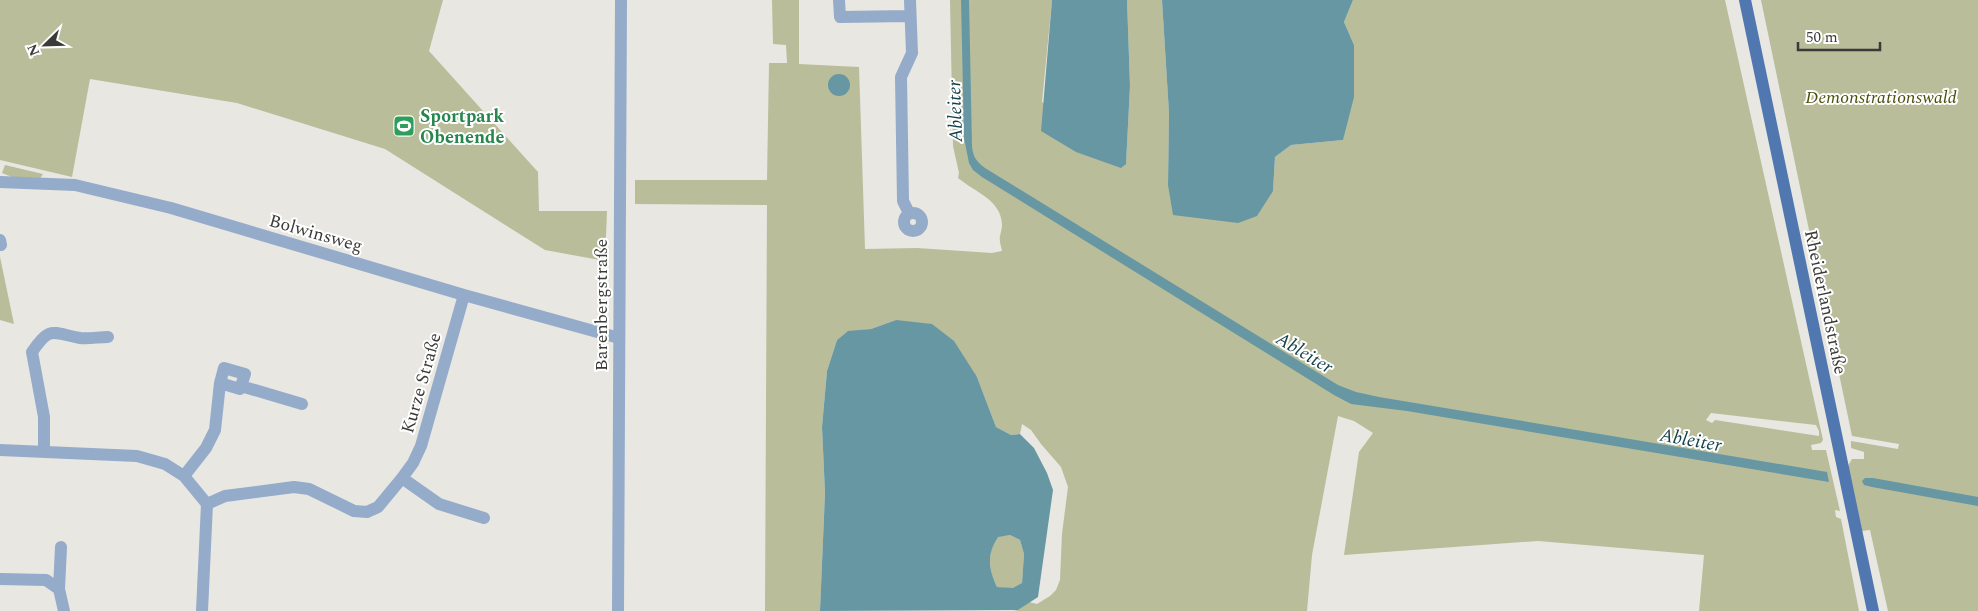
<svg xmlns="http://www.w3.org/2000/svg" width="1978" height="611" viewBox="0 0 1978 611" font-family="Spectral,serif">
	<style>
		.green { fill: #b9bd9a; fill-rule: evenodd }
		.water { fill: #6697a3; fill-rule: evenodd }
		.lines { fill: none; stroke-linecap: round; stroke-linejoin: round }
		.minor { stroke: #95abca; stroke-width: 12 }
		.major { stroke: #5077af; stroke-width: 12 }
		.labels { text-anchor: middle; stroke-width: 4; stroke-linejoin: round; paint-order: stroke }
		.park-label { font-size: 18px; font-style: italic; fill: #4b4e0b; stroke: #fff }
		.leisure-label { font-size: 18px; font-weight: bold; fill: #27864d; stroke: #fff; text-anchor: start }
		.street-label { font-size: 18px; fill: #3a3a38; stroke: #fff }
		.water-label { font-size: 19px; font-style: italic; fill: #113f49; stroke: #fff }
	</style>
	<rect width="100%" height="100%" fill="#e8e7e2"/>
	<path class="green" d="M 0,0 L 443,0 L 429,51 L 538,172 L 539,211 L 607,211 L 605,261 L 545,250 L 385,149 L 237,103 L 90,79 L 72,177 L 0,160 Z
		M 772,0 L 799,0 L 799,64 L 859,67 L 865,249 L 917,248 L 992,253 L 1002,251 C 1001,246 999,241 1000,236 C 1001,232 1002,228 1002,224 C 1001,200 975,192 958,178 L 959,173 L 953,146 L 950,0 L 1052,0 L 1042,102 L 1126,163 L 1130,86 L 1127,0 L 1162,0 L 1169,113 L 1168,185 L 1273,191 L 1275,157 L 1291,145 L 1343,140 L 1354,45 L 1344,22 L 1353,0 L 1725,0 L 1823,440 L 1821,443 L 1811,445 L 1812,450 L 1826,450 L 1840,511 L 1835,510 L 1836,517 L 1841,519 L 1859,611 L 1699,611 L 1704,555 L 1538,541 L 1344,555 L 1359,452 L 1373,433 L 1354,421 L 1338,416 L 1312,555 L 1307,611 L 1013,611 L 1018,610 L 1029,602 L 1037,604 L 1050,596 L 1056,590 L 1060,580 L 1062,534 L 1068,487 L 1061,467 L 1041,444 L 1031,430 L 1022,424 L 1020,434 L 1011,435 L 996,427 L 977,377 L 896,320 L 871,329 L 847,332 L 837,340 L 827,371 L 822,427 L 825,493 L 820,611 L 765,611 L 767,205 L 635,204 L 635,180 L 767,180 L 769,63 L 787,63 L 786,45 L 773,44 ZM 1711,413 L 1816,425 L 1819,431 L 1819,436 L 1715,420 L 1712,423 L 1706,420 Z
		M 1761,0 L 1978,0 L 1978,611 L 1888,611 L 1870,530 L 1862,531 L 1848,466 L 1852,459 L 1864,459 L 1864,452 L 1851,448 L 1851,441 L 1898,449 L 1899,444 L 1852,436 Z
		M 5,165 L 43,174 L 39,180 L 12,177 L 2,173 Z
		M 0,257 L 14,324 L 0,320 Z
		M 1010,535 L 1020,540 L 1024,554 L 1022,583 L 1013,589 L 997,587 C 988,569 987,553 998,536 Z"/>
	<path class="water" d="M 961,0 L 969,0 L 972,146 C 973,157 976,161 985,168 L 1338,385 L 1356,392 L 1379,397 L 1827,472 L 1829,482 L 1407,411 L 1351,404 L 1334,395 L 982,177 L 973,170 L 969,163 L 964,138 Z
		M 1052,0 L 1127,0 L 1130,86 L 1126,164 L 1121,168 L 1076,152 L 1041,131 Z
		M 1162,0 L 1353,0 L 1344,22 L 1354,45 L 1354,97 L 1343,140 L 1291,145 L 1275,157 L 1273,191 L 1257,216 L 1238,223 L 1173,215 L 1168,185 L 1169,113 Z
		M828 85a11 11 0 1 1 22 0a11 11 0 1 1-22 0Z
		M 896,320 L 932,324 L 954,341 L 977,377 L 996,427 L 1011,435 L 1020,434 L 1034,448 L 1047,473 L 1053,490 L 1038,597 L 1018,610 L 820,611 L 825,493 L 822,427 L 827,371 L 837,340 L 848,331 L 871,329 ZM 1010,535 L 1020,540 L 1024,554 L 1022,583 L 1013,588 L 997,587 C 988,568 987,554 998,537 Z
		M 1865,478 L 1873,478 L 1978,497 L 1978,506 L 1872,487 L 1864,485 L 1862,481 Z"/>
	<g class="lines">
		<path class="minor" d="M 839,0 L 840,17 L 910,16
			M 0,182 L 75,185 L 171,208 L 464,295 L 619,338
			M904 222a9 9 0 1 1 18 0a9 9 0 1 1-18 0Z
			M 909,213 L 903,201 L 901,77 L 912,53 L 910,0
			M 0,240 L 1,245
			M 241,386 L 302,404
			M 0,450 L 137,456 L 165,464 L 184,476 L 207,504 L 202,611
			M 44,451 L 44,417 L 32,352 C 50,325 52,333 80,338 C 89,339 99,337 108,337
			M 184,476 L 206,448 L 215,430 L 220,383 L 224,368 L 245,374 L 240,389 L 220,383
			M 402,478 L 439,504 L 484,518
			M 207,504 L 225,496 L 294,487 L 309,489 L 354,511 L 367,512 L 378,507 L 402,478 L 413,463 L 421,446 L 464,295
			M 0,579 L 46,580 L 59,589 L 64,611
			M 59,589 L 61,547
			M 618,611 L 621,0"/>
		<path class="major" d="M 1745,0 L 1873,611"/>
	</g>
	<defs>
		<g id="stadium-square" transform="scale(1.125)"><rect x="-9" y="-9" width="18" height="18" rx="4" fill="#2e9e5b" stroke="#fff"/><path d="M0-5a6.5 5 0 1 0 0 10a6.5 5 0 1 0 0-10ZM-3.5-1.8h7v3.6h-7Z" fill="#fff"/></g>
	</defs>
	<g fill-rule="evenodd">
		<use href="#stadium-square" x="404" y="126"/>
	</g>
	<g class="labels">
		<g class="park-label">
			<text x="1881" y="103">Demonstrationswald</text>
		</g>
		<g class="leisure-label">
			<text x="420" y="122">Sportpark<tspan x="420" dy="21">Obenende</tspan></text>
		</g>
		<g class="street-label">
			<text transform="translate(316 233) rotate(16)" y="6">Bolwinsweg</text>
			<text transform="translate(1826 302) rotate(78)" y="6">Rheiderlandstraße</text>
			<text transform="translate(601 305) rotate(-90)" y="6">Barenbergstraße</text>
			<text transform="translate(421 383) rotate(-74)" y="6">Kurze Straße</text>
		</g>
		<g class="water-label">
			<text transform="translate(954 111) rotate(-92)" y="7">Ableiter</text>
			<text transform="translate(1305 352) rotate(31)" y="7">Ableiter</text>
			<text transform="translate(1691 439) rotate(10)" y="7">Ableiter</text>
		</g>
	</g>
	<g transform="translate(45 45) rotate(247)" stroke="#ffffff" stroke-width="4" paint-order="stroke">
	<path d="M0-4L9 19L0 12L-9 19Z" fill="#3a3a38"/>
	<text y="-8" font-size="14" font-weight="bold" text-anchor="middle" fill="#3a3a38">N</text>
	</g>
	<path d="M1798 42v8h82v-8" fill="none" stroke="#3a3a38" stroke-width="2.5"/>
	<text x="1806" y="42" font-size="15" fill="#3a3a38" stroke="#ffffff" stroke-width="4" paint-order="stroke">50 m</text>
</svg>
